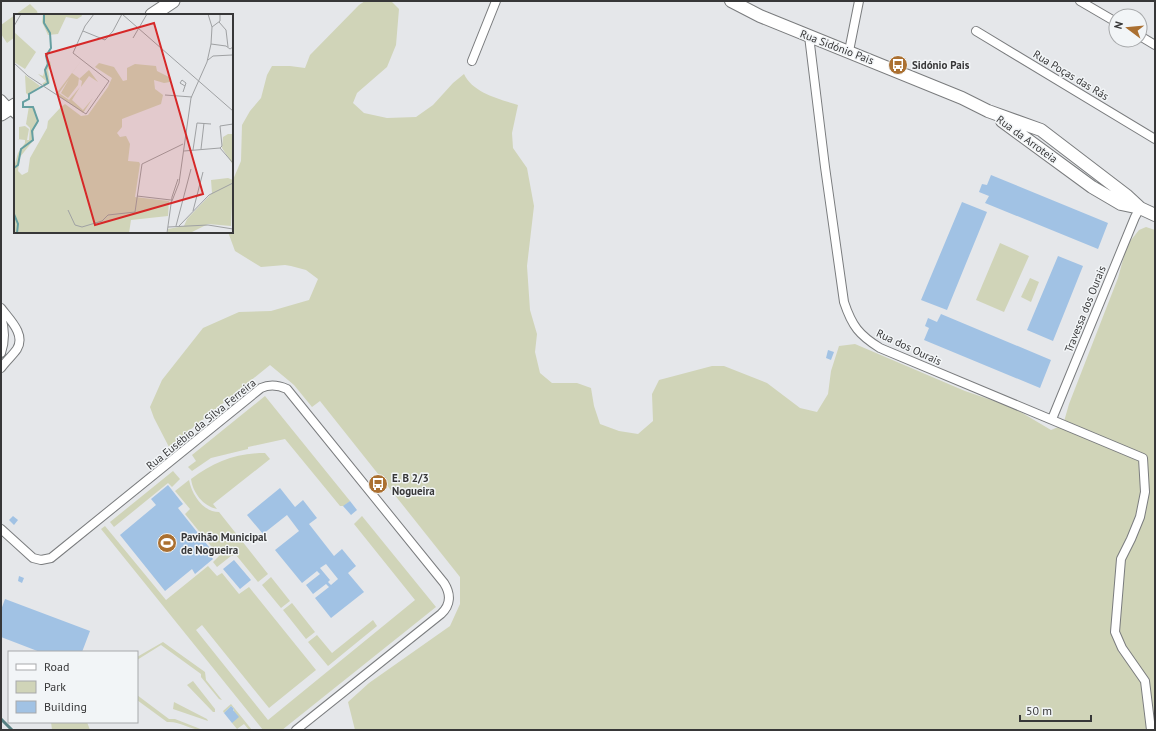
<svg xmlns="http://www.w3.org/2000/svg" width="1156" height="731" viewBox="0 0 1156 731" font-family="'PT Sans',sans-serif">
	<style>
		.green { fill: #d0d4b8 }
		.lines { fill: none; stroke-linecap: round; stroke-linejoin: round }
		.stream { stroke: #578082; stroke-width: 3 }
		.building { fill: #a1c2e4; fill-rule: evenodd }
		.street-casing { stroke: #7a7c7e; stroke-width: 10 }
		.secondary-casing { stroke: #7a7c7e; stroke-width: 14 }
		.primary-casing { stroke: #7a7c7e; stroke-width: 15 }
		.street { stroke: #fff; stroke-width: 8 }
		.secondary { stroke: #fff; stroke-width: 12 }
		.primary { stroke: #fff; stroke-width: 13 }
		.labels { text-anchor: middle; stroke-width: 3; stroke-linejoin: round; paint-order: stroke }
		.street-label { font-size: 11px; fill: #373738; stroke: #f2f5f7 }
		.poi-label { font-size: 11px; font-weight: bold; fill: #373738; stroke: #f2f5f7; text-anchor: start }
		.inset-river { fill: none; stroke: #659fa1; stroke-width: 2 }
		.inset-road { fill: none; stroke: #9fa1a3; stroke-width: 1 }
		.view { fill: #d62828; fill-opacity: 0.15; stroke: #d62828; stroke-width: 2 }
		.inset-edge { fill: none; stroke: #373738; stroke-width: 2 }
	</style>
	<rect width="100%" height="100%" fill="#e5e7ea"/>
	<path class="green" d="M 365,1 L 391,1 L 399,9 L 396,45 L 387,67 L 357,93 L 353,103 L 364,113 L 387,118 L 416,117 L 433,105 L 453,83 L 464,74 C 473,93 499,99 518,105 L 512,133 L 513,148 L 527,168 L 534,206 L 527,266 L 530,310 L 537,334 L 535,352 L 540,373 L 552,383 L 577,383 L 591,388 L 594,406 L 600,424 L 619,431 L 638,434 L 653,421 L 652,394 L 659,380 L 712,366 L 724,366 L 767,383 L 800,408 L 817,412 L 828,394 L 831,371 L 839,346 L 855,344 L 965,391 L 1012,407 L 1051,430 L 1063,425 L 1069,404 L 1118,278 L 1127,245 L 1139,230 L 1146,227 L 1155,230 L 1155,730 L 355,730 L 348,702 L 369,683 L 450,626 L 460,604 L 460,577 L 320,401 L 312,407 L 294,385 L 270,365 L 169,447 L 154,418 L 150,407 L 162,380 L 203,328 L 239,312 L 271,311 L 309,300 L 318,279 L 306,270 L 291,266 L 285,265 L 261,267 L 235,251 L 228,232 L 232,232 L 232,182 L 241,161 L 242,125 L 250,111 L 261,98 L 267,75 L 272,66 L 290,66 L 305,68 L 310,55 L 359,5 Z
		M 30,4 L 37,11 L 38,15 L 15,15 L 15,37 L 7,43 L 1,34 L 1,25 Z
		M 1000,243 L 1029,256 L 1004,312 L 976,300 Z
		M 1030,278 L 1039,282 L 1031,302 L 1021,297 Z
		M 265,396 L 350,501 L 344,506 L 340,506 L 285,439 L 248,447 L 248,449 L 211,458 L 192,471 L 188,467 L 196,461 L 192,455 Z
		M 265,453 L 270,459 L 213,504 L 217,509 C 203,506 193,493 191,479 C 214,462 236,453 265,453 Z
		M 173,471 L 180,479 L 172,487 L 168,483 L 114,527 L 110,522 Z
		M 189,480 C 192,495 203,512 219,512 L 268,574 L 258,582 L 236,555 L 231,556 L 217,567 L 213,562 L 219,556 L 185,514 L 190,509 L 175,491 Z
		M 362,516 L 436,607 L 282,730 L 263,730 L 101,529 L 105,526 L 166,600 L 208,566 L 217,576 L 222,573 L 239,594 L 249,587 L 316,670 L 269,708 L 202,625 L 196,630 L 268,720 L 415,600 L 354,524 Z
		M 271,577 L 290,601 L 281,608 L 262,585 Z
		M 292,603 L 315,632 L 306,639 L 283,610 Z
		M 373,620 L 377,626 L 328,666 L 308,642 L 317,635 L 332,653 Z
		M 163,642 L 205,672 L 206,680 L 222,700 L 219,699 L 201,677 L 201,674 L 161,645 L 137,660 L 137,657 Z
		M 193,681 L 215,709 L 215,712 L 213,712 L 187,685 Z
		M 137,695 L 169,719 L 175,719 L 203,730 C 190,730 180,721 167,722 L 137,700 Z
		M 174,702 L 207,719 L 208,721 L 173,709 Z
		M 231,704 L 252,730 L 249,730 L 244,724 L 237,729 L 232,723 L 234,709 L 231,706 L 224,713 L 223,711 Z
		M 51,722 L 87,722 L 90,730 L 52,730 Z"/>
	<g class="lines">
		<path class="stream" d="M 1,719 L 12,730"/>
	</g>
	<path class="building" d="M 991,175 L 1108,223 L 1098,249 L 985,203 L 989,196 L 979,192 L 982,184 L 987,185 Z
		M 962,202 L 987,212 L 947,310 L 921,300 Z
		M 1058,256 L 1083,266 L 1053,341 L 1027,330 Z
		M 941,314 L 1051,360 L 1040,388 L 924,340 L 929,328 L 925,326 L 928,318 L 937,322 Z
		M 828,350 L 834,352 L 831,360 L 826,358 Z
		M 168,485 L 183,504 L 178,508 L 213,552 L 210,555 L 213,559 L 195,574 L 192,569 L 165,591 L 120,535 L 156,505 L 151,499 Z
		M 280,488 L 295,507 L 303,500 L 317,518 L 309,524 L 334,556 L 342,549 L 356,566 L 348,573 L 364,592 L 331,618 L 315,598 L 329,587 L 326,584 L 313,594 L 306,585 L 320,574 L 317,571 L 302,583 L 275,550 L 299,531 L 287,515 L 263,534 L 247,515 ZM 326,564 L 338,579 L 331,585 L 328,582 L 330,580 L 320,568 Z
		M 350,501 L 357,510 L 351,515 L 343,506 Z
		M 13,516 L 18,520 L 14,525 L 9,520 Z
		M 234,560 L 251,580 L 240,589 L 223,569 Z
		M 19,576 L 24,578 L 22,583 L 18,581 Z
		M 5,599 L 90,631 L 82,652 L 40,652 L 1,637 L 1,610 Z
		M 231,706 L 234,709 L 233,710 L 239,717 L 232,723 L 224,713 Z"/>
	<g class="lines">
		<g class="street-casing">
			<path id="street" d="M 1080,1 L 1116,22
				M 976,31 L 1155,139
				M 809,36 L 825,167 L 844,302 C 852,326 859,335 880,348 L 1143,458 L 1145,492 L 1140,517 L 1131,539 L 1121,559 L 1115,632 L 1122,648 L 1145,681 L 1151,730
				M 1140,36 L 1155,45
				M 849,51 L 859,1
				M 472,61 L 496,1
				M 1,99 L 15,114
				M 1,308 C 9,319 26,334 17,349 C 13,355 6,361 1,368
				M 1,317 C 5,329 5,341 1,353
				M 1052,419 L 1135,217 L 1140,208
				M 1,529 L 33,558 L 41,560 L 51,558 L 261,388 C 270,384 278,385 287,389 L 444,583 C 451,594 451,605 441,614 L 296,730"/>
		</g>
		<g class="secondary-casing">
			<path id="secondary" d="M 731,1 L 760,16 L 962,98 L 988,111 L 1041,130 L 1126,195 L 1140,208
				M 1002,121 L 1092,187 L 1121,204 L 1140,208 L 1155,215"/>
		</g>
		<g class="primary-casing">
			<path id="primary" d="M 152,15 L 173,1
				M 1,114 L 15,105"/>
		</g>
		<use href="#street" class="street"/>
		<use href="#secondary" class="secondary"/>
		<use href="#primary" class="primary"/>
	</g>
	<defs>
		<g id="bus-disc" transform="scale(1)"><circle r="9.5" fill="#ab7031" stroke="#f2f5f7"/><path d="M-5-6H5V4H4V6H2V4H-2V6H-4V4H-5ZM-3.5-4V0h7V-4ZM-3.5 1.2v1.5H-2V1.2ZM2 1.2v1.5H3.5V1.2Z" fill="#fff"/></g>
		<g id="stadium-disc" transform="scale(1)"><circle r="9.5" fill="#ab7031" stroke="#f2f5f7"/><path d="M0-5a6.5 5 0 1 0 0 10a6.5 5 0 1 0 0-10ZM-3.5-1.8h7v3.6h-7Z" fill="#fff"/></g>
	</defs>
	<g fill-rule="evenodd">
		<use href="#bus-disc" x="898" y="65"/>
		<use href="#bus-disc" x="378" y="484"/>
		<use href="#stadium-disc" x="167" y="543"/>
	</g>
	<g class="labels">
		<g class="street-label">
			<text transform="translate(837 47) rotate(21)" y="4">Rua Sidónio Pais</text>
			<text transform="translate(1071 75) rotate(31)" y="4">Rua Poças das Rás</text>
			<text transform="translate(1027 139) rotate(36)" y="4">Rua da Arroteia</text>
			<text transform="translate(1085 309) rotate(-68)" y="4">Travessa dos Ourais</text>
			<text transform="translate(909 347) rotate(25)" y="4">Rua dos Ourais</text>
			<text transform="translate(201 424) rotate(-39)" y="4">Rua Eusébio da Silva Ferreira</text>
		</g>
		<g class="poi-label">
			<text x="912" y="69">Sidónio Pais</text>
			<text x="392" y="482">E. B 2/3<tspan x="392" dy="13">Nogueira</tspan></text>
			<text x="181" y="541">Pavihão Municipal<tspan x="181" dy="13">de Nogueira</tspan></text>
		</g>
	</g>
	<g transform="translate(14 14)">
		<rect width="219" height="219" fill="#e5e7ea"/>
		<path d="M 29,0 L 67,0 L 68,2 L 63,5 L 52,3 L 44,20 L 34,21 L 28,8 ZM 0,18 L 22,38 L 11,55 L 0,48 ZM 36,47 L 37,52 L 34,56 L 36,69 L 31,72 L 28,70 L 32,67 L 24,60 L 29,62 L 33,48 ZM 67,47 L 58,59 L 65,64 L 64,71 L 54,84 L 47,79 L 55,65 L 45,79 L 55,86 L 66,73 L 58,86 L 69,96 L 79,84 L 69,99 L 42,80 ZM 85,49 L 100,53 L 109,67 L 113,66 L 113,54 L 121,50 L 142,52 L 143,57 L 157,64 L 156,68 L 150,69 L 140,66 L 141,75 L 149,81 L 147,90 L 108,105 L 108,113 L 103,119 L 106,123 L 112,122 L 116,130 L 114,147 L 125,148 L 126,150 L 121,183 L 155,187 L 154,202 L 117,206 L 115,219 L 1,219 L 0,153 L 4,139 L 11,129 L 11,126 L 3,125 L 5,125 L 5,113 L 11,112 L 15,115 L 13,126 L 15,126 L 16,114 L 12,110 L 15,92 L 21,95 L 24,109 L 20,115 L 18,128 L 6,143 L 4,157 L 8,161 L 14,158 L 16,144 L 33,114 L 34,107 L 47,93 L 51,90 L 67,102 L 74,101 L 94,73 L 98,64 L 81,53 ZM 75,56 L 84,68 L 75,62 L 67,73 L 68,67 L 65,65 ZM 11,61 L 26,72 L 14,81 L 12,79 ZM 214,120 L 219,120 L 219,151 L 208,134 L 209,123 ZM 214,164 L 219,166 L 217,212 L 194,210 L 176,219 L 154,219 L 154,215 L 170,212 L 173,205 L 198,179 L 197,166 Z" fill="#d0d4b8"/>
		<path class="inset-river" d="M 0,154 L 4,151 L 7,135 L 19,126 L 18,117 L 24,107 L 19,93 L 9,93 L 9,88 L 15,85 L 15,80 L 34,69 L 31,56 L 34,50 L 32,42 L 37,34 L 36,19 L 30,9 L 30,0M 0,200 L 4,210 L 3,219"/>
		<path class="inset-road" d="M 108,0 L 219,97M 205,8 L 212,16 L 214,33M 0,12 L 7,0M 198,13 L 206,7 L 206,0M 69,17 L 91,26 L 99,17 L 108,0M 119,24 L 133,0M 197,30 L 212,32 L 216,35 L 219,33M 194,46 L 199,42 L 218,41M 0,49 L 14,62 L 72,100 L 95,67 L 59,39 L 71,12 L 80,0M 169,78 L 172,69 L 168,66 L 166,69 L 171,72M 151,81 L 178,83M 206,134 L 219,149M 187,135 L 190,109M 179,136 L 183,109 L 197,110M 170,137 L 206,134 L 208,132 L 206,112 L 219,110M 123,182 L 157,186M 158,187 L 165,169 L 177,84 L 193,48 L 197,30 L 198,13 L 194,0M 54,196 L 61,211 L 68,213 L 88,207 L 94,201 L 121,198 L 128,150 L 169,130M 179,197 L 189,158M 162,212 L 177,155M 165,212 L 195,181 L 219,169M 154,213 L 194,211 L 219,215M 153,219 L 158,183 L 164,165"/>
		<path class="view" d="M 140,9 L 189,180 L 81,211 L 32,40 Z"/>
		<rect width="219" height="219" class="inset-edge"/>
	</g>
	<rect width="1156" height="731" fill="none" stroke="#373738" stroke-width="4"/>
	<rect x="8" y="651" width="130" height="72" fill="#f2f5f7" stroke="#a7a9ab"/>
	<rect x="16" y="664" width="20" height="6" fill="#ffffff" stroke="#a7a9ab"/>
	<text x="44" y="671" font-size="12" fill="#373738">Road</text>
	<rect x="16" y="681" width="20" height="12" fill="#d0d4b8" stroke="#a7a9ab"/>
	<text x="44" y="691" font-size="12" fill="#373738">Park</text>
	<rect x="16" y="701" width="20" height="12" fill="#a1c2e4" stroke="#a7a9ab"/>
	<text x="44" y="711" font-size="12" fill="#373738">Building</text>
	<g transform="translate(1128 28) rotate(286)"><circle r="19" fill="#f2f5f7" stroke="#a7a9ab"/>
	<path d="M0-3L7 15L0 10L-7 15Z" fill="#ab7031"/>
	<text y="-6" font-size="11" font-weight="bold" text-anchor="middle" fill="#373738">N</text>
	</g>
	<path d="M1020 715v6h71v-6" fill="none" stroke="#373738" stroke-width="2"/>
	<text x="1026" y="715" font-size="12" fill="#373738" stroke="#f2f5f7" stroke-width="3" paint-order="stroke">50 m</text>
</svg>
